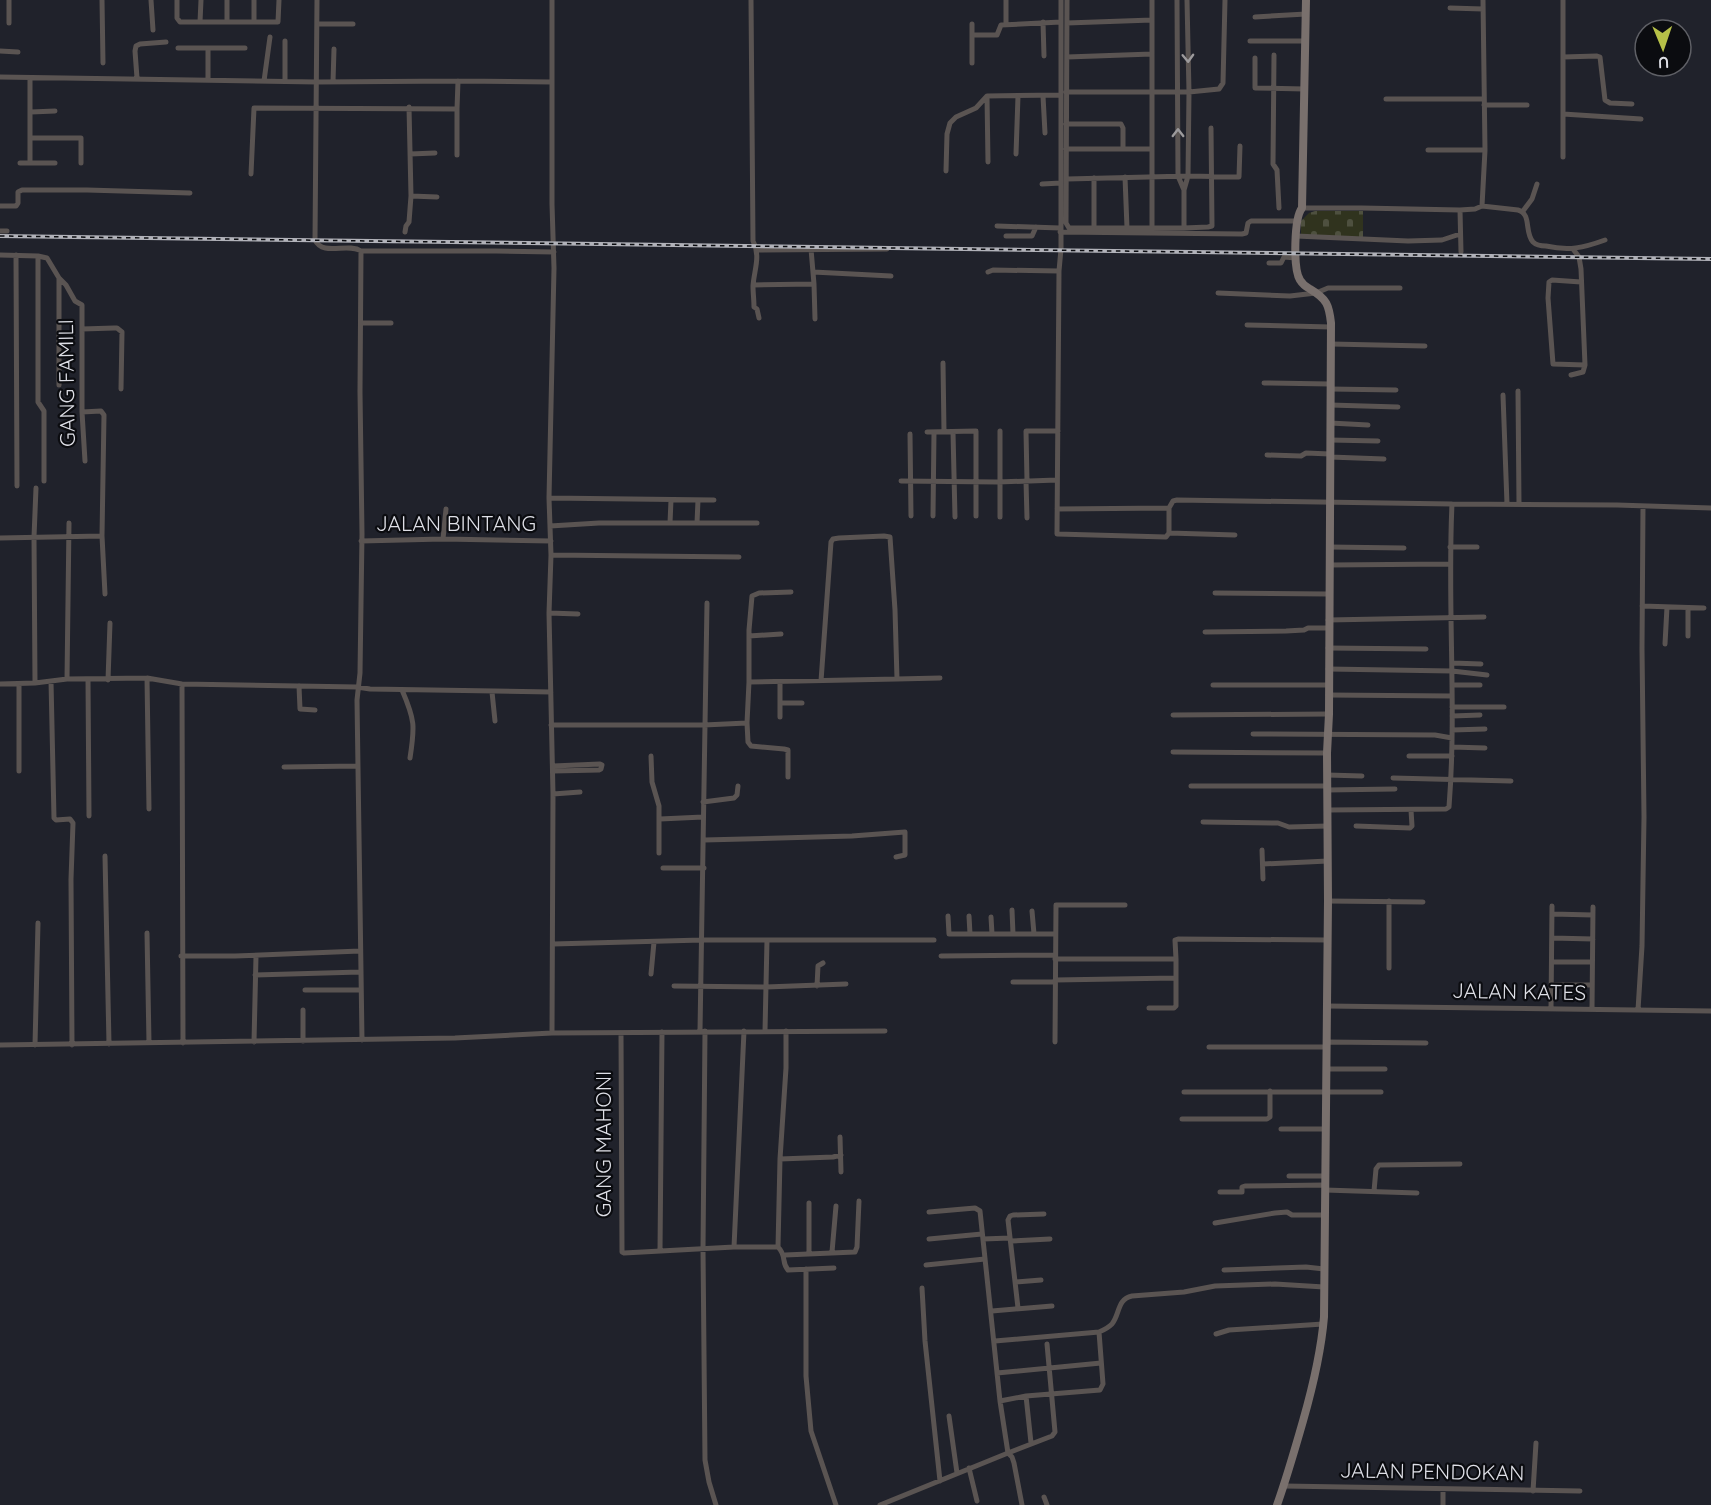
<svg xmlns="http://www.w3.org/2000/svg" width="1711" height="1505" viewBox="0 0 1711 1505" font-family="Quicksand,sans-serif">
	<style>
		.cemetery { fill: url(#cemetery-stones) }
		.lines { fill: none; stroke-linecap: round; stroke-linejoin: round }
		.minor { stroke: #5a5452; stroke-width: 5 }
		.secondary { stroke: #79706d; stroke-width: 8 }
		.rail-casing { stroke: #b1b2b9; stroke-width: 4 }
		.rail { stroke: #0b0c10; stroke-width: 1.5; stroke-dasharray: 4.5; stroke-linecap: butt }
		.oneway { stroke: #9c9a9c }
		.labels { text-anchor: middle; stroke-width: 4.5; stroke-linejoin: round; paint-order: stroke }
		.street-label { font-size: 21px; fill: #dedfe6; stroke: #0b0c10 }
	</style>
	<defs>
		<pattern id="cemetery-stones" width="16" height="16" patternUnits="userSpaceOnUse" patternTransform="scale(1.5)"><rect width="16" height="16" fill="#30331e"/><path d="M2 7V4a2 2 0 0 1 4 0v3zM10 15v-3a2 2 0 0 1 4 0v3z" fill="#4e503f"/></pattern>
	</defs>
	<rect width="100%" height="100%" fill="#20222b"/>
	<path class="cemetery" d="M 1315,211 L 1363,211 L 1363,238 L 1301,235 L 1301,221 L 1309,213 Z"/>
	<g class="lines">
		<path class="minor" d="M 9,0 L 9,23
			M 102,0 L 103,63
			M 151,0 L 153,30
			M 177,0 L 177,18 L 180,22 L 278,22 L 279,0
			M 227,0 L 227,22
			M 317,0 L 315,240 C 323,257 348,242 361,251 L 360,392 L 362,534 L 360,673 L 357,700 L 362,1040
			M 751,0 L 753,241 C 761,257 754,270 753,286 C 753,293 754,300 754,307 L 757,309 L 759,318
			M 1006,0 L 1006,24
			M 1061,0 L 1061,249 L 1059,271 L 1057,534 L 1166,537 L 1169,533 L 1169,508
			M 1067,0 L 1066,223 L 1069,228 L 1184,228 L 1208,227 L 1212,226 L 1211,128
			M 1177,0 L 1178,176 L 1184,190
			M 1563,0 L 1563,157
			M 1450,8 L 1483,9
			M 1255,17 L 1306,14
			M 200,22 L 201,0
			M 254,22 L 254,0
			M 1043,22 L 1044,56
			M 1067,23 L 1152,20
			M 317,24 L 353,24
			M 972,35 L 997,35 L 1001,25 L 1061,22
			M 1250,41 L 1306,41
			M 178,48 L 245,48
			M 208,48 L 208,79
			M 0,51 L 18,52
			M 1274,55 L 1273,164 L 1277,170 L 1279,208
			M 1067,57 L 1152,54
			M 1563,57 L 1597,56 L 1600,57 L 1605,100 L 1610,103 L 1632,104
			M 1255,58 L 1255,88 L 1305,89
			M 972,63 L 972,24
			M 0,77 L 317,82 L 458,81 L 552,82
			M 137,78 L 135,51 L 136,46 L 140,44 L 166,42
			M 264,81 L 270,37
			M 285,81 L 285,41
			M 333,82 L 334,49
			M 1066,92 L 1189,92 L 1219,89 L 1223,83 L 1225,0
			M 987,96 L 988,162
			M 1043,96 L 1045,133
			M 1386,99 L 1484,99
			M 1484,105 L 1527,105
			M 457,109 L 458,81
			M 31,112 L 55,111
			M 1563,114 L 1641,119
			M 1066,124 L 1121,124 L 1123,128 L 1123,149
			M 30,138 L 81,138 L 81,163
			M 1066,149 L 1152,149
			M 1428,150 L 1485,150
			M 410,154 L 435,153
			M 1016,154 L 1018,96
			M 20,163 L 30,163 L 30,78
			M 30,163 L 55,163
			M 946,171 L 947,134 L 950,123 L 956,117 L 976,108 L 987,96 L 1061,95
			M 251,174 L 254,108 L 457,109 L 457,155
			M 1125,177 L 1127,228
			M 1067,179 L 1188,176 L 1239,177 L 1240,146
			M 1042,184 L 1061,183
			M 411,196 L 437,197
			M 0,206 L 16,206 L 18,203 L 18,192 L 22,190 L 87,190 L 190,193
			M 1482,206 L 1485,150 L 1483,0
			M 1302,208 L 1362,208 L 1460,210 L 1475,209 L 1482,206 L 1518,210 C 1532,214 1524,232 1533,242 C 1536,245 1541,246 1546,246 C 1569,251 1583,248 1605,240
			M 1460,210 L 1461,252
			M 1523,211 L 1532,199 L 1537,184
			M 997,226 L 1060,228
			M 1094,228 L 1094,178
			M 1152,228 L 1152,0
			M 1184,228 L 1184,190 L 1188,176 L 1189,92 L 1187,0
			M 0,231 L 7,231
			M 405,232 L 406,226 L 409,222 L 411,196 L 409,107
			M 1060,232 L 1242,234 L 1246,233 L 1248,223 L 1251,221 L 1297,221
			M 1006,236 L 1032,236 L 1036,227
			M 1296,236 L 1408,241 L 1442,240 L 1460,234
			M 758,250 L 887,249
			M 361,251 L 496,251 L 554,252
			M 0,255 L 38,256 L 47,258 L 59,278 L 66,285 L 75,301 L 82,305 L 82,412 L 85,461
			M 16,255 L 17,486
			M 38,256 L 38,402 L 44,411 L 44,481
			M 1269,263 L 1281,263 L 1284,257 L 1296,258
			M 813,272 L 891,276
			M 988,272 L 993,270 L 1059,271
			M 59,278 L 59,385
			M 1581,282 L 1552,280 L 1549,282 L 1548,298 L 1553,364 L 1585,365
			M 814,284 L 815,319
			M 753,285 L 814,284 L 811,249
			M 1218,293 L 1290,296 L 1316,293 L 1328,288 L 1400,288
			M 361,323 L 391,323
			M 1247,325 L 1331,327
			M 82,329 L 114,328 L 117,328 L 122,332 L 121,389
			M 1331,344 L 1425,346
			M 943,363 L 944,432
			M 1571,375 L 1583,372 L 1585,365 L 1581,269 L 1579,257 L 1573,249
			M 1264,383 L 1330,384
			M 1330,389 L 1396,390
			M 1518,391 L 1519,504
			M 1503,395 L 1507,504
			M 1330,405 L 1398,407
			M 82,412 L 101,411 L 104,415 L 102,536 L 105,594
			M 1330,423 L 1368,425
			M 1000,431 L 1000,517
			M 927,432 L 976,431 L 976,516
			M 953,432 L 955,517
			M 910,434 L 911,516
			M 1330,440 L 1378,441
			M 1267,455 L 1301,456 L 1306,453 L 1330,454
			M 1330,457 L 1384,459
			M 901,481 L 998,482 L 1057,480
			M 1026,481 L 1027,518
			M 1027,481 L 1026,431 L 1058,431
			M 549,498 L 714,500
			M 1057,509 L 1169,508 L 1173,501 L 1177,500 L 1452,504 L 1617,505 L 1711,508
			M 933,516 L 934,432
			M 670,523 L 671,500
			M 697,523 L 698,500
			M 550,526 L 599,523 L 757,523
			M 1169,533 L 1235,535
			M 0,538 L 102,536
			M 443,539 L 446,509
			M 361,541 L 443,539 L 551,541
			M 1329,547 L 1404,548
			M 1450,547 L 1477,547
			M 551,555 L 739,557
			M 1329,565 L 1450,564
			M 1215,593 L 1328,594
			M 1642,606 L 1704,608
			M 549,613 L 578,614
			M 1328,620 L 1484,617
			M 1205,632 L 1286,631 L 1304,630 L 1308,628 L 1328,628
			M 749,636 L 781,634
			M 1688,636 L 1688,608
			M 1665,644 L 1667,607
			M 1328,648 L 1426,649
			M 1452,663 L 1481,664
			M 1328,669 L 1452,671 L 1487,675
			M 147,678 L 149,809
			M 67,679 L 69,523
			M 88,679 L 89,816
			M 897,679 L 940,678
			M 108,680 L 110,623
			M 51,681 L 54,818 L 56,820 L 70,819 L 73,823 L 71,879 L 72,1045
			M 749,682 L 749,630 L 752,596 L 759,593 L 791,592
			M 35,683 L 34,537 L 36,488
			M 0,684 L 35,683 L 67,679 L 147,678 L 182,684 L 357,687 L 370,689 L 551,692
			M 19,684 L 19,771
			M 182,684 L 183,1043
			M 1213,685 L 1328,685
			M 1452,685 L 1480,685
			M 299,686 L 300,709 L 315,710
			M 402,690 C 415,720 415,726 410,758
			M 492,692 L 495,721
			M 1328,695 L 1452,696
			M 781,703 L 802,703
			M 1452,707 L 1504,707
			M 1173,715 L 1329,714
			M 1452,716 L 1480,715
			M 780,717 L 780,682
			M 747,723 L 748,742 L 751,746 L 784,749 L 788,750 L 788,777
			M 551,725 L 704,725 L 747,723 L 749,682 L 897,679 L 895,610 L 890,537 L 884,536 L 839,538 L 833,539 L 831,542 L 821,681
			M 1452,730 L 1485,729
			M 1253,734 L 1435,735 L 1452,738
			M 1452,747 L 1485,748
			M 1173,752 L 1327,753
			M 651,756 L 652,782 L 659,806 L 659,853
			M 1409,756 L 1452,756
			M 553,766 L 600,764 L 602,765 L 601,769 L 599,770 L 553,771
			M 284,767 L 358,766
			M 1327,775 L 1362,776
			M 1393,778 L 1511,781
			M 1191,786 L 1327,786
			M 1327,790 L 1395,789
			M 553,794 L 580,792
			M 703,802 L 734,798 L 737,795 L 738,786
			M 1328,810 L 1446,809 L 1449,807 C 1457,706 1447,605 1452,504
			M 660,819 L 703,817
			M 1203,822 L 1278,823 L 1289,827 L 1328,826
			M 1356,826 L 1410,828 L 1412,826 L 1411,810
			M 704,840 L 852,836 L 905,832 L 905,855 L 896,857
			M 1262,850 L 1263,879
			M 105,856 L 109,1044
			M 1263,864 L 1328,861
			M 663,868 L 704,868
			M 1328,901 L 1423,902
			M 1012,910 L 1013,934
			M 1032,911 L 1034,934
			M 1552,914 L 1593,915
			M 948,916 L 949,934 L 1055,934
			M 969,916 L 970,934
			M 991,917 L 992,934
			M 147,933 L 149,1043
			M 1552,938 L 1593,939
			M 553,944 L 702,940 L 934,940
			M 181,956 L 235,956 L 360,951
			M 941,956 L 1055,955
			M 1055,959 L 1176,959 L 1175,940 L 1178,939 L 1327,940
			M 1552,962 L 1592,962
			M 1389,968 L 1389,901
			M 651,974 L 654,942
			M 255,975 L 360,972
			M 1055,980 L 1176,978
			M 1013,982 L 1055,982
			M 1551,985 L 1592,985
			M 674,986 L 766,987 L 846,984
			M 817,986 L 818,966 L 823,963
			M 305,990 L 361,990
			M 1327,1006 L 1711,1011
			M 1149,1008 L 1174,1008 L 1176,1006 L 1176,959
			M 1551,1009 L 1552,906
			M 1592,1009 L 1593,907
			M 303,1010 L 303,1041
			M 1638,1010 L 1642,946 L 1644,817 L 1642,649 L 1643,506
			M 700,1031 L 707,603
			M 705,1031 L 703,1249 L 705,1460 L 709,1482 L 716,1505
			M 765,1031 L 767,940
			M 786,1031 L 786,1068 L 780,1159 L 778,1247 C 787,1256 781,1262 788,1270 L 834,1268
			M 552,1033 L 553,794 L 549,613 L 551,555 L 549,498 L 554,268 L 552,204 L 552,0
			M 621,1033 L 622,1252 L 624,1253 L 734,1247 L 778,1247
			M 254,1042 L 256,956
			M 1055,1042 L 1056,905 L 1125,905
			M 1326,1042 L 1426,1043
			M 0,1045 L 455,1038 L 552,1033 L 885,1031
			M 35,1045 L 38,923
			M 1209,1047 L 1326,1047
			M 1326,1069 L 1385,1069
			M 1184,1092 L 1381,1092
			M 1182,1119 L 1267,1119 L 1270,1117 L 1270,1091
			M 1281,1129 L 1326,1129
			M 840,1137 L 841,1172
			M 780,1159 L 833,1157 L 841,1155
			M 1289,1176 L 1325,1176
			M 1325,1190 L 1417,1193
			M 1374,1191 L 1376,1169 L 1379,1165 L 1460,1164
			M 1220,1192 L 1242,1192 L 1242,1187 L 1245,1186 L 1325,1185
			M 809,1203 L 809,1253
			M 1215,1223 L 1275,1213 L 1287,1212 L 1292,1215 L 1325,1215
			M 929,1239 L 982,1234
			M 983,1239 L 1010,1238
			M 1011,1241 L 1050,1239
			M 734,1247 L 744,1031
			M 660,1251 L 662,1032
			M 832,1252 L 836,1206
			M 785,1255 L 855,1252 L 857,1247 L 859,1201
			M 926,1265 L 985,1259
			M 806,1269 L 806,1376 L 811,1431 L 836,1505
			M 1224,1270 L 1306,1267 L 1324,1269
			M 1016,1282 L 1041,1280
			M 922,1288 L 925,1341 L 940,1481
			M 1018,1308 L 1008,1220 L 1010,1216 L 1013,1215 L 1044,1214
			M 992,1311 L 1052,1306
			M 1216,1334 L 1229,1330 L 1323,1324
			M 995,1341 L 1099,1332 C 1104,1330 1108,1328 1112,1324 C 1120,1314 1117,1299 1132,1296 L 1184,1292 L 1215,1286 L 1275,1284 L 1324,1287
			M 997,1373 L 1101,1363
			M 1026,1396 L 1031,1443
			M 1000,1401 L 1026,1396 L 1100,1390 L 1103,1384 L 1099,1332
			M 949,1416 L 957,1473
			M 969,1468 L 977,1501
			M 1284,1486 L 1580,1491
			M 1443,1489 L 1443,1505
			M 1533,1491 L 1536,1443
			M 1044,1497 L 1047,1505
			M 880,1505 L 1008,1453 L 1000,1401 L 980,1211 L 975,1208 L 929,1212
			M 1022,1505 L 1014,1463 L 1012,1457 L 1008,1453 L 1052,1436 L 1055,1432 L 1047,1344"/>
		<path class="secondary" d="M 1277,1505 C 1287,1477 1295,1449 1303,1421 C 1313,1386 1321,1353 1324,1317 L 1328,901 L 1327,753 L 1329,714 L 1331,323 C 1329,305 1327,299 1310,289 C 1306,287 1303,285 1300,280 C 1293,269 1294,218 1302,208 L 1306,0"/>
		<g class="rail-casing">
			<path id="rail" d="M 0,236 L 1711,259"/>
		</g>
		<use href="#rail" class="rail"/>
	</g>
	<defs><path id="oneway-chevron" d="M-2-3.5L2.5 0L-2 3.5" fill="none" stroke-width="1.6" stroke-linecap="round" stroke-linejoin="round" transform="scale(1.5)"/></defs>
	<g class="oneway">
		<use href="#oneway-chevron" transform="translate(1188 58) rotate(88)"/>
		<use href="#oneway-chevron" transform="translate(1178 133) rotate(-90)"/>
	</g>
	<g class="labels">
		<g class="street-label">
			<text transform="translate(67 383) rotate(-91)" y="7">GANG FAMILI</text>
			<text x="456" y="531">JALAN BINTANG</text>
			<text transform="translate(1519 992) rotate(1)" y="7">JALAN KATES</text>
			<text transform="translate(604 1144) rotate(-90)" y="7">GANG MAHONI</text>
			<text transform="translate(1432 1472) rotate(1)" y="7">JALAN PENDOKAN</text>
		</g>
	</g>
	<g transform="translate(1663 48) rotate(178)"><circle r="28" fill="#0b0c10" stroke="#5f6066" stroke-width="1.5"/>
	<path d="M0-4.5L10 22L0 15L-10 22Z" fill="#b7c148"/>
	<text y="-9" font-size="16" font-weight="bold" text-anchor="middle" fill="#dedfe6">U</text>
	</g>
</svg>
